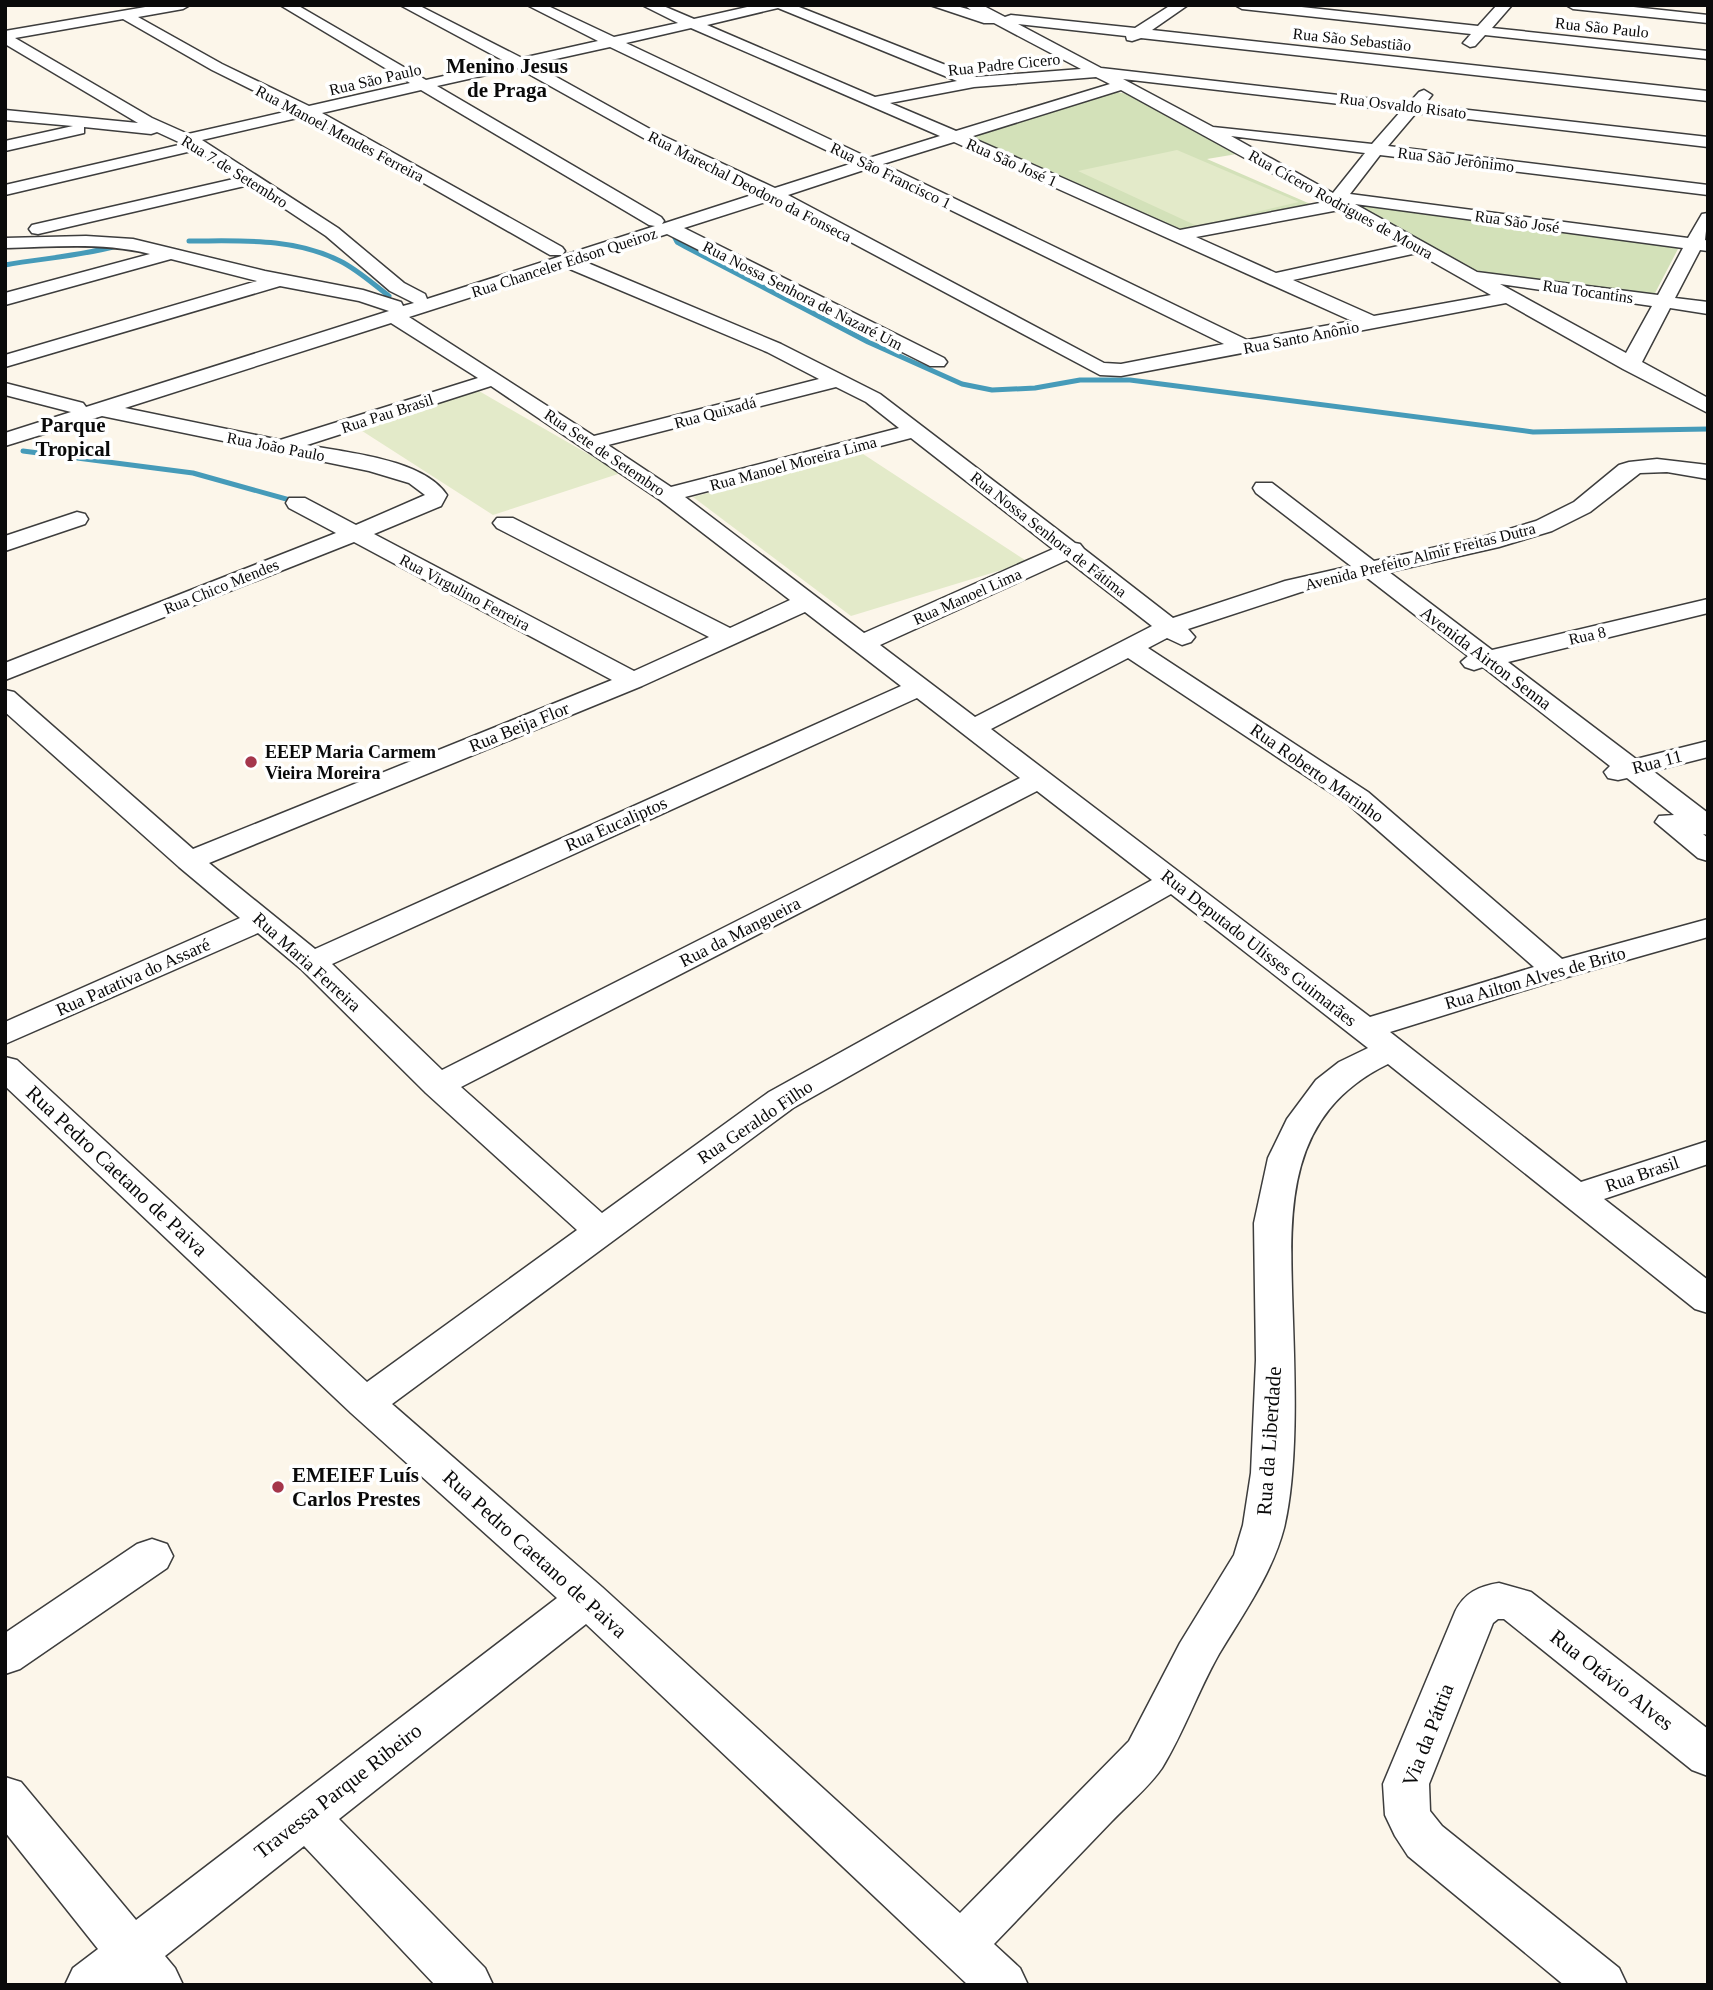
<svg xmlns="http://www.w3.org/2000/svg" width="1713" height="1990" viewBox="0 0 1713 1990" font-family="Georgia,serif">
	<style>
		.green { fill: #d3e1b9 }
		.pitch { fill: #e3eac9 }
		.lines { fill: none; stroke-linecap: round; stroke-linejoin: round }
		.stream { stroke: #469bb9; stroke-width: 5 }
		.minor-casing { stroke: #3d3d3d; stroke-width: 3 }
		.minor { fill: #fff; fill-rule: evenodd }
		.poi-dot { fill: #a5364b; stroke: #fff; stroke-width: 2.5 }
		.labels { text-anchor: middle; stroke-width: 7; stroke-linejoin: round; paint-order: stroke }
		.far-street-label { font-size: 16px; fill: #0a0a0a; stroke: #fff }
		.street-label { font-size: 18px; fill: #0a0a0a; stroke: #fff }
		.poi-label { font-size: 18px; font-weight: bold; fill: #0a0a0a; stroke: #fff; text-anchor: start }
		.far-district-label { font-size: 21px; font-weight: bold; fill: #0a0a0a; stroke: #fff }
		.near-street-label { font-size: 21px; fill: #0a0a0a; stroke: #fff }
		.near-poi-label { font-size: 21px; font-weight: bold; fill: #0a0a0a; stroke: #fff; text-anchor: start }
	</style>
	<rect width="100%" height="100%" fill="#fcf6ea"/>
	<path class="green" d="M 1115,92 L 1129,94 L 1237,154 L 1207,159 L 1315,206 L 1182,232 L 966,138 Z
		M 1349,203 L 1679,247 L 1653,297 L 1471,270 Z"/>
	<path class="pitch" d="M 1177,150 L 1299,202 L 1197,226 L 1078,171 Z
		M 479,391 L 621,473 L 493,515 L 356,427 Z
		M 860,452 L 1028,562 L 851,616 L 693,497 Z"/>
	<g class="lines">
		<path class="stream" d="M 674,236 L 677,242 L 686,247 L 868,342 L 962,384 L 992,390 L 1035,388 L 1080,380 L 1130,380 L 1533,432 L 1708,429
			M 189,241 C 240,241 293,237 340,261 C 358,270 373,284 389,296
			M 5,265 C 44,258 83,256 120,245
			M 23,451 L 193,473 L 297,502"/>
		<g class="minor-casing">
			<path id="minor" d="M 157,5 L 190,5 L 183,9 L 138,17 L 222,64 L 309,106 L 410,83 L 280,5 L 297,5 L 426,80 L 506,62 L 400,5 L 418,5 L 522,58 L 598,41 L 527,5 L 546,5 L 614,37 L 678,23 L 642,5 L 661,5 L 694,19 L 756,5 L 794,5 L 976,77 L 1081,69 L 994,23 L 984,23 L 930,5 L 953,5 L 971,10 L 964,5 L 982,5 L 1005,17 L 1011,15 L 1135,28 L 1171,5 L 1188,5 L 1152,30 L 1708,91 L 1708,101 L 1141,38 L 1132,41 L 1127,40 L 1126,36 L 1018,24 L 1101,68 L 1409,103 L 1419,92 L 1424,90 L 1432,95 L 1424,105 L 1708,137 L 1708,147 L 1416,113 L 1388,146 L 1708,185 L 1708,195 L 1380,155 L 1350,194 L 1688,238 L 1702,214 L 1708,213 L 1705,240 L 1708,241 L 1708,251 L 1700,250 L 1675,298 L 1708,302 L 1708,314 L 1670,308 L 1642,362 L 1708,398 L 1708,413 L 1623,369 L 1506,303 L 1121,376 L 1100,375 L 772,200 L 684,228 L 944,358 L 947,362 L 944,366 L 930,366 L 667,234 L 583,261 L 781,344 L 880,394 L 1075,543 L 1080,544 L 1084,549 L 1173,618 L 1285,581 L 1351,566 L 1256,493 L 1253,488 L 1256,483 L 1272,483 L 1374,561 L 1486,536 L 1536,521 L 1574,502 L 1619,465 L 1629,462 L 1657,459 L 1708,465 L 1708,479 L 1667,472 L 1640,473 L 1590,512 L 1552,531 L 1499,547 L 1389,572 L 1492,650 L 1708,599 L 1708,613 L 1508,662 L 1636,759 L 1708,741 L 1708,757 L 1653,771 L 1708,813 L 1708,835 L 1703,834 L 1708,838 L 1708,861 L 1698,858 L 1655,822 L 1659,816 L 1674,815 L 1627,778 L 1618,780 L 1608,778 L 1604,772 L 1610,766 L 1483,667 L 1474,670 L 1465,667 L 1461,662 L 1468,656 L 1366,577 L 1301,592 L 1188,629 L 1195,637 L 1191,642 L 1182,645 L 1167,638 L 1148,648 L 1368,792 L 1562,959 L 1708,919 L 1708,937 L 1567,977 L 1390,1032 L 1581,1182 L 1708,1141 L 1708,1164 L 1604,1199 L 1708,1280 L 1708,1313 L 1695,1309 L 1388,1064 C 1280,1117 1290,1218 1293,1322 C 1295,1382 1298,1470 1284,1528 C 1272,1574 1243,1614 1219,1654 C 1198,1691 1184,1732 1162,1768 C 1149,1787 1127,1805 1111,1822 C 1072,1863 1033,1903 994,1944 L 1020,1968 L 1028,1985 L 968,1985 L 586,1624 L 339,1819 L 485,1968 L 493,1985 L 435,1985 L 304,1846 L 165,1956 L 175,1968 L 183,1985 L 65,1985 L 73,1968 L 98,1949 L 5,1832 L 5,1777 L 21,1782 L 136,1920 L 557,1598 L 351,1413 L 5,1086 L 5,1057 L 17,1060 L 367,1382 L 577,1230 L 426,1093 L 301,969 L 258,933 L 5,1044 L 5,1022 L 240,918 L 179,867 L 5,712 L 5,690 L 14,692 L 193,849 L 612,680 L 354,542 L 5,680 L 5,663 L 336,533 L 289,508 L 286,503 L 289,498 L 305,498 L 356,525 L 425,495 L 409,483 L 369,471 L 102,416 L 5,446 L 5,433 L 71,412 L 5,395 L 5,383 L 83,403 L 86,407 L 389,311 L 359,301 L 280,286 L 5,367 L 5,355 L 257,281 L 171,259 L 5,305 L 5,293 L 150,254 C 103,242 53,247 5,248 L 5,238 L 86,236 L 133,239 L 265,271 L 363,290 L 401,302 L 403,306 L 414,303 L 390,291 L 326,236 L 249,185 L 38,234 L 32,233 L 29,229 L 32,225 L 238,178 L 196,150 L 5,195 L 5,185 L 183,144 L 157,132 L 151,134 L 84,127 L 84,133 L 5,151 L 5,141 L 73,126 L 5,120 L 5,110 L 138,123 L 5,44 L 5,31 ZM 778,8 L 957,81 L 875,97 L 707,25 ZM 123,19 L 212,70 L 293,110 L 188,134 L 152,118 L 15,38 ZM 691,28 L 940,136 L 869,158 L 626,43 ZM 610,47 L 853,163 L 775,188 L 659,134 L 533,64 ZM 518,68 L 647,140 L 758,193 L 662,224 L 664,221 L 661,217 L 437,86 ZM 1096,77 L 1110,84 L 956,131 L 890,103 L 974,87 ZM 1123,79 L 1401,111 L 1372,144 L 1213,127 ZM 421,90 L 649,225 L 655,226 L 427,299 L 425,294 L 404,283 L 338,228 L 202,140 L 306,116 L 550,255 L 562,255 L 565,251 L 562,247 L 322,113 ZM 1121,90 L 1325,202 L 1180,230 L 970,137 ZM 1231,136 L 1365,153 L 1333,193 ZM 954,142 L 1352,321 L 1247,340 L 883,164 ZM 867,169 L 1224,344 L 1121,364 L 1104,363 L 788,195 ZM 1355,204 L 1683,248 L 1658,295 L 1477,272 ZM 1339,210 L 1403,245 L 1276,273 L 1196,237 ZM 1417,253 L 1491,295 L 1374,316 L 1293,280 ZM 565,267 L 767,352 L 819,379 L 594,436 L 409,317 ZM 1500,284 L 1652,306 L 1626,353 ZM 391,323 L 478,378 L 280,440 L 125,408 ZM 491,386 L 660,500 L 790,600 L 730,628 L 513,518 L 497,518 L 493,523 L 497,528 L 709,637 L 634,671 L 374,534 L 441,506 L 447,495 C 423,459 348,453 307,445 ZM 836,387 L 866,402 L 899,428 L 671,487 L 608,445 ZM 911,438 L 1053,549 L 864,633 L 685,497 ZM 1067,560 L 1152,626 L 975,717 L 880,645 ZM 805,612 L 901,686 L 315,949 L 209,863 L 642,686 ZM 1128,658 L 1348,804 L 1534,967 L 1370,1017 L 991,729 ZM 917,698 L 1020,778 L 442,1070 L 332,964 ZM 1037,791 L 1152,880 L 769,1092 L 602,1213 L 461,1087 ZM 1171,894 L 1368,1048 L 1339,1062 L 1316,1080 L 1287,1119 L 1268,1158 L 1254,1223 L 1256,1360 L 1251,1473 L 1243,1525 L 1234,1555 L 1180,1643 L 1129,1741 L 960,1913 L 602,1587 L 392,1404 L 793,1108 Z
				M 1235,5 L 1283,5 L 1478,26 L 1497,5 L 1512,5 L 1492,28 L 1708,51 L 1708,59 L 1485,35 L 1475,46 L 1470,47 L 1463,43 L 1471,34 L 1242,9 Z
				M 1566,5 L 1615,5 L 1708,15 L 1708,23 L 1573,9 Z
				M 77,512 L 85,514 L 88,519 L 85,524 L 5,551 L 5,536 Z
				M 152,1539 L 167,1544 L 173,1556 L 167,1568 L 20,1669 L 5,1674 L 5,1633 L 137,1544 Z
				M 1499,1583 L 1531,1592 L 1708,1729 L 1708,1776 L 1692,1770 L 1504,1619 L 1498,1619 L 1493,1623 L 1429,1784 L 1430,1811 L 1442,1826 L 1619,1968 L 1627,1985 L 1564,1985 L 1408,1856 L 1395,1836 L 1385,1815 L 1383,1784 L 1455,1612 C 1464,1593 1479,1586 1499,1583 Z"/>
		</g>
		<use href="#minor" class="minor"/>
	</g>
	<g class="poi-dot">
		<circle cx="251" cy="762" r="7"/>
		<circle cx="278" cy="1487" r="7"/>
	</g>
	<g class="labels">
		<g class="far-street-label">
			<text transform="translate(1602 27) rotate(6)" y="6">Rua São Paulo</text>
			<text transform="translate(1352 39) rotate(6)" y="6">Rua São Sebastião</text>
			<text transform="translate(1004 64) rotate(-6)" y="6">Rua Padre Cicero</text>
			<text transform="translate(375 79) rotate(-13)" y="6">Rua São Paulo</text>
			<text transform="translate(1403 105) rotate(7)" y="6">Rua Osvaldo Risato</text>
			<text transform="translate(340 133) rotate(28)" y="6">Rua Manoel Mendes Ferreira</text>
			<text transform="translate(1456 159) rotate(7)" y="6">Rua São Jerônimo</text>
			<text transform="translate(1012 162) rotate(24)" y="6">Rua São José 1</text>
			<text transform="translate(235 171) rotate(32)" y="6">Rua 7 de Setembro</text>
			<text transform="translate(891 175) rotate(26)" y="6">Rua São Francisco 1</text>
			<text transform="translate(750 186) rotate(27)" y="6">Rua Marechal Deodoro da Fonseca</text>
			<text transform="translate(1341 204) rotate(29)" y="6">Rua Cícero Rodrigues de Moura</text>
			<text transform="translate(1517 221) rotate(8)" y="6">Rua São José</text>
			<text transform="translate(564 262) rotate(-18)" y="6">Rua Chanceler Edson Queiroz</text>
			<text transform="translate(1588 291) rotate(8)" y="6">Rua Tocantins</text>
			<text transform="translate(803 295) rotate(27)" y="6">Rua Nossa Senhora de Nazaré Um</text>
			<text transform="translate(1301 337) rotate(-11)" y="6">Rua Santo Anônio</text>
			<text transform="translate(715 412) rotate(-15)" y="6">Rua Quixadá</text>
			<text transform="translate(387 413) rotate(-18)" y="6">Rua Pau Brasil</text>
			<text transform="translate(276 446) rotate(11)" y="6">Rua João Paulo</text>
			<text transform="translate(605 452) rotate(34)" y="6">Rua Sete de Setembro</text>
			<text transform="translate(793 463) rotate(-15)" y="6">Rua Manoel Moreira Lima</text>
			<text transform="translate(1049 534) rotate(38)" y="6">Rua Nossa Senhora de Fátima</text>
			<text transform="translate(1420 556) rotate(-14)" y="6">Avenida Prefeito Almir Freitas Dutra</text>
			<text transform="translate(221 586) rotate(-22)" y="6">Rua Chico Mendes</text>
			<text transform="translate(465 592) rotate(28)" y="6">Rua Virgulino Ferreira</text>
			<text transform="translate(967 596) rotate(-24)" y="6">Rua Manoel Lima</text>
			<text transform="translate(1587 635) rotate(-13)" y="6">Rua 8</text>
		</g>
		<g class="street-label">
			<text transform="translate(1486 658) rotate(37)" y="6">Avenida Airton Senna</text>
			<text transform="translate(519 727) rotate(-22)" y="6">Rua Beija Flor</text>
			<text transform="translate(1657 762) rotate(-15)" y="6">Rua 11</text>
			<text transform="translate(1317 773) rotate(35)" y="6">Rua Roberto Marinho</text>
			<text transform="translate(616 824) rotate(-24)" y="6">Rua Eucaliptos</text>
			<text transform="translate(740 932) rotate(-27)" y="6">Rua da Mangueira</text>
			<text transform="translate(1259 948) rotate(38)" y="6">Rua Deputado Ulisses Guimarães</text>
			<text transform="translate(307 962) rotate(42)" y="6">Rua Maria Ferreira</text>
			<text transform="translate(133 977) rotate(-24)" y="6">Rua Patativa do Assaré</text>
			<text transform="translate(1535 978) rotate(-16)" y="6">Rua Ailton Alves de Brito</text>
			<text transform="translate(755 1122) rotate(-34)" y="6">Rua Geraldo Filho</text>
			<text transform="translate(1642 1174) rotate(-19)" y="6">Rua Brasil</text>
		</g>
		<g class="poi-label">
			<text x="265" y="758">EEEP Maria Carmem<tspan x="265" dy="21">Vieira Moreira</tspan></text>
		</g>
		<g class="far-district-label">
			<text x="507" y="73">Menino Jesus<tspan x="507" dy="24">de Praga</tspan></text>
			<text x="73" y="432">Parque<tspan x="73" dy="24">Tropical</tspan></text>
		</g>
		<g class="near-street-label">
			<text transform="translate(117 1171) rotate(43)" y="7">Rua Pedro Caetano de Paiva</text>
			<text transform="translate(1269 1441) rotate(-86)" y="7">Rua da Liberdade</text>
			<text transform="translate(535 1554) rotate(42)" y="7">Rua Pedro Caetano de Paiva</text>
			<text transform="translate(1612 1680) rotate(38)" y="7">Rua Otávio Alves</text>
			<text transform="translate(1428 1735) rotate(-69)" y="7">Via da Pátria</text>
			<text transform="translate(338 1791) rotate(-38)" y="7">Travessa Parque Ribeiro</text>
		</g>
		<g class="near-poi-label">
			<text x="292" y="1482">EMEIEF Luís<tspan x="292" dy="24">Carlos Prestes</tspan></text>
		</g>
	</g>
	<rect width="1713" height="1990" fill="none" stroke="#0a0a0a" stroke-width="14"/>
</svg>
